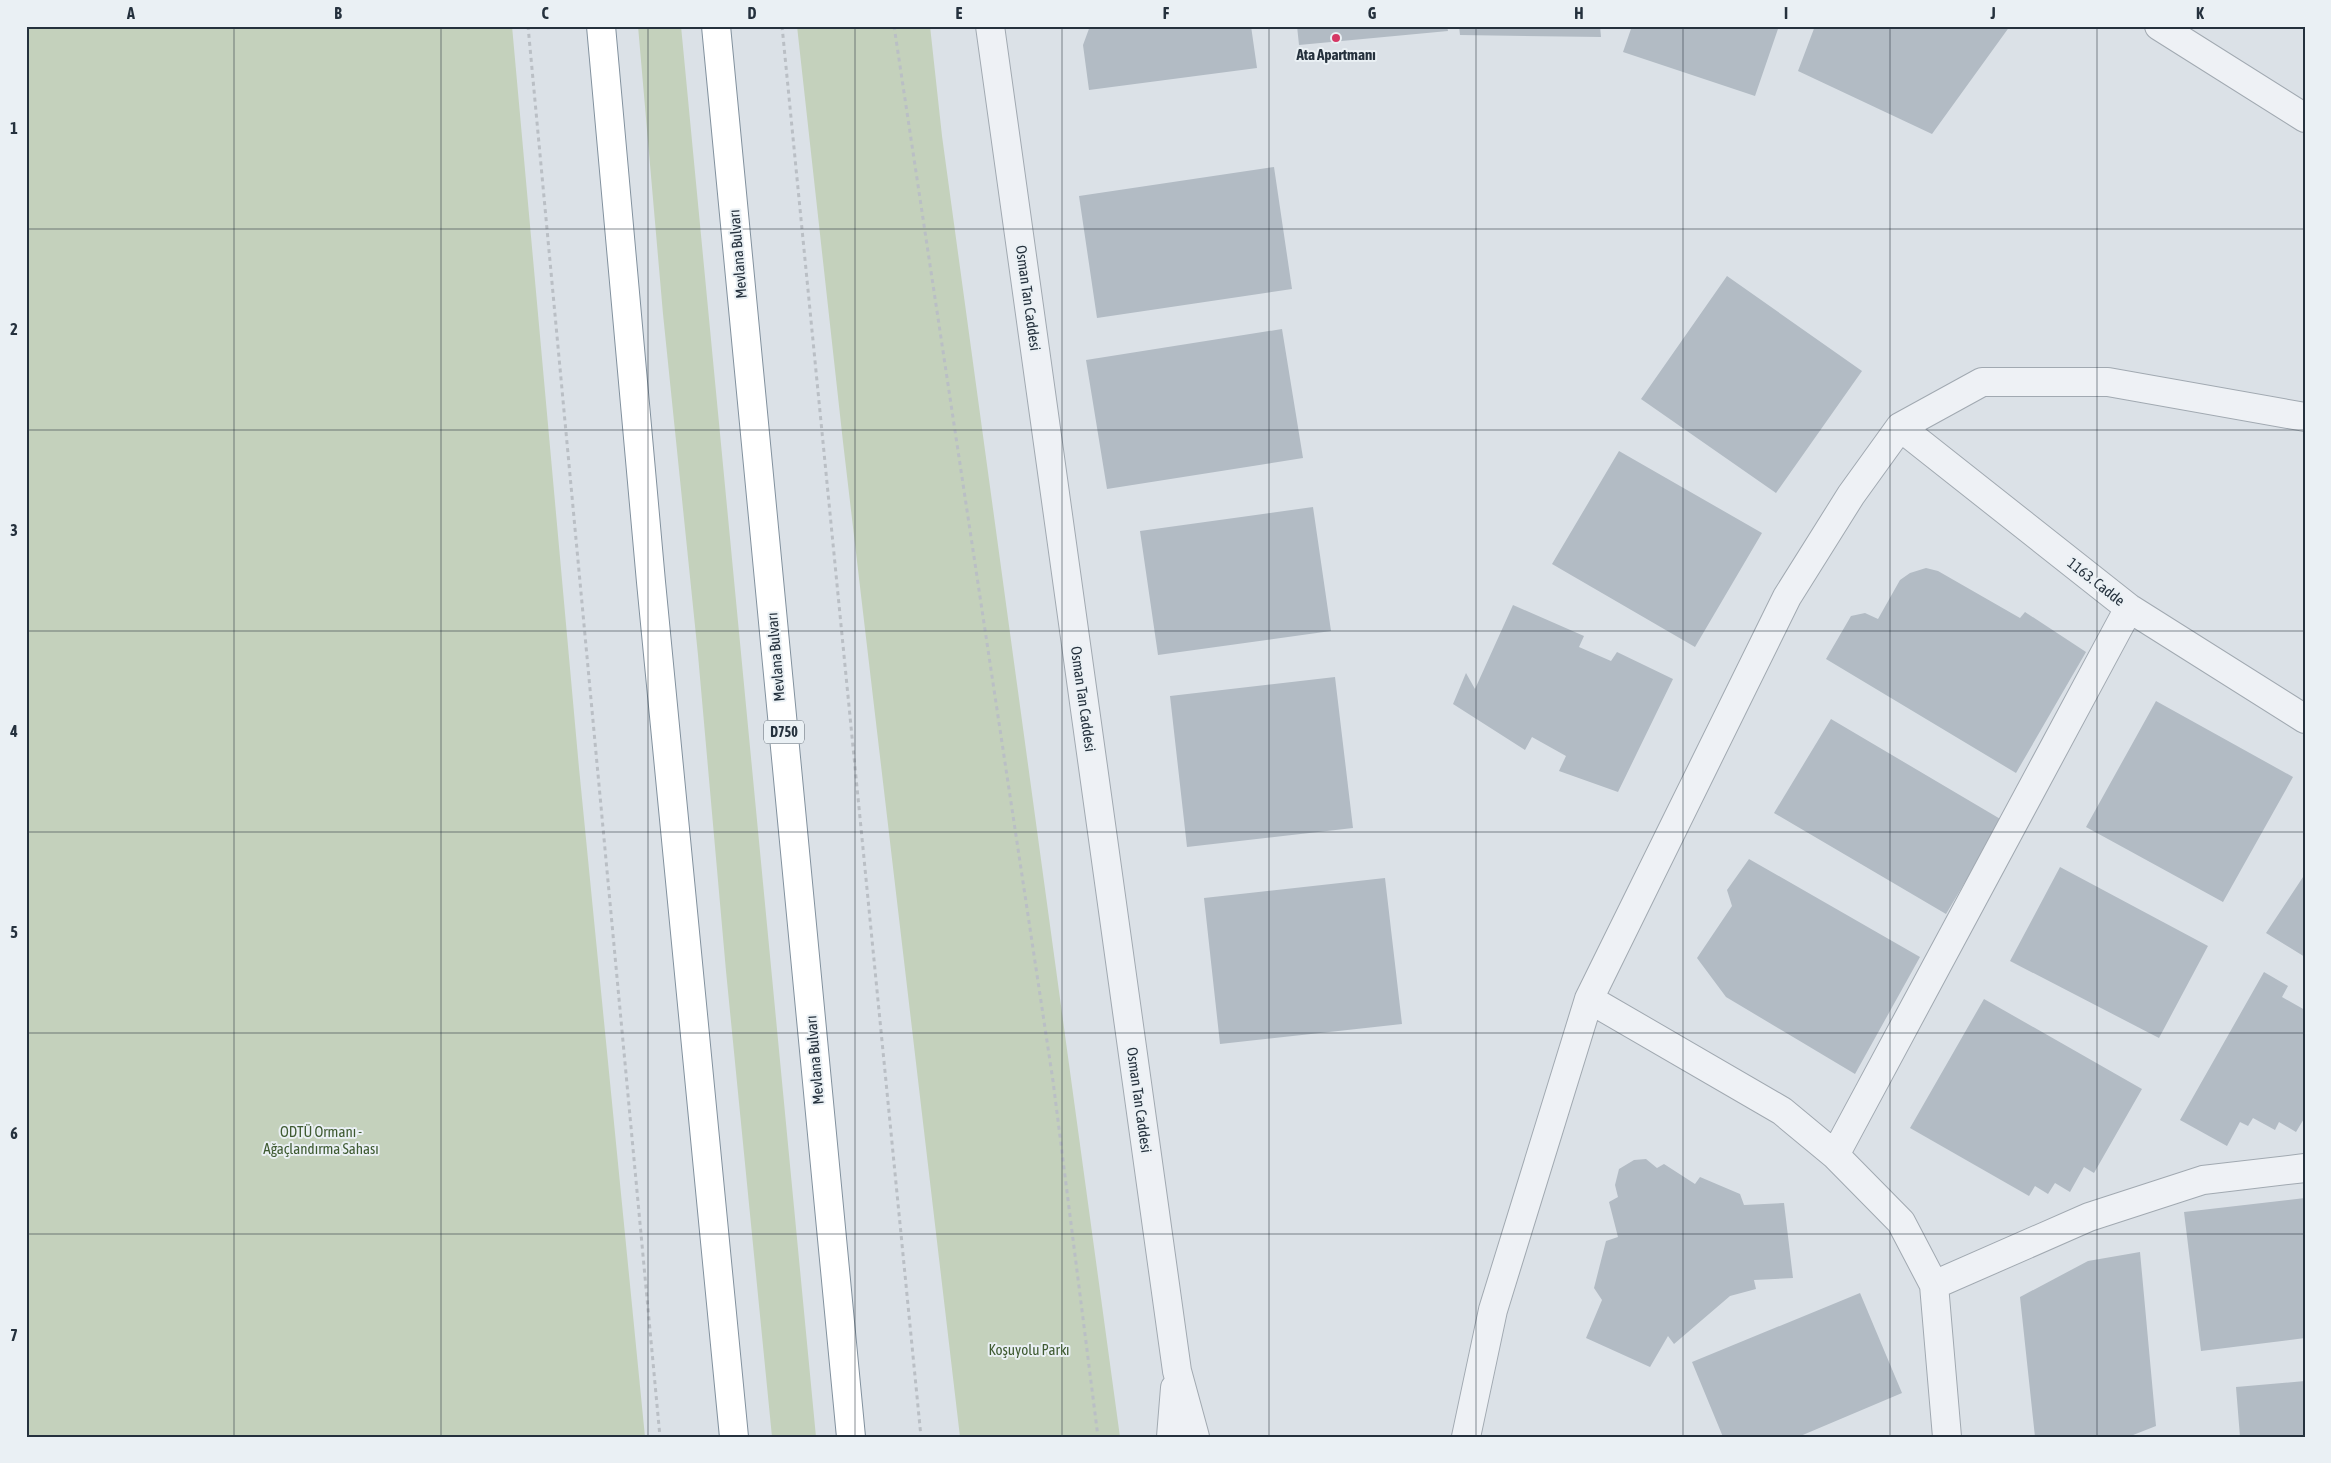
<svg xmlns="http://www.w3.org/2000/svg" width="2331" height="1463" viewBox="0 0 2331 1463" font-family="'Asap Condensed',sans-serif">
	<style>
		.green { fill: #c4d1bc }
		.building { fill: #b2bbc4 }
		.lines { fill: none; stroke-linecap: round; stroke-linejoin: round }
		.minor-casing { stroke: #a1a9b1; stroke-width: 30 }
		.highway-casing { stroke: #82919e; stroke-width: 30 }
		.path { stroke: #babfc5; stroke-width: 3; stroke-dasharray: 4 4; stroke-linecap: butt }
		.minor { stroke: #eef1f5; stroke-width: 28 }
		.highway { stroke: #fff; stroke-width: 28 }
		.grid { fill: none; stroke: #25313d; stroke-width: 1; stroke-opacity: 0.55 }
		.poi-dot { fill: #d53764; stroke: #eaf0f4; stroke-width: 2 }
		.labels { text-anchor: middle; stroke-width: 4; stroke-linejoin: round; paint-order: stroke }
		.shield { fill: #eaf0f4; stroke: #606a74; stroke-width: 1 }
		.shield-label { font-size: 14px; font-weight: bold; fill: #25313d }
		.poi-label { font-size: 15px; font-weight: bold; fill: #25313d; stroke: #eaf0f4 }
		.street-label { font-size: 15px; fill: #25313d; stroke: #eaf0f4 }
		.park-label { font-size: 15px; fill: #3e5a31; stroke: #eaf0f4 }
		.neatline { fill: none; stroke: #25313d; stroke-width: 2 }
		.grid-label { font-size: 16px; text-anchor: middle; font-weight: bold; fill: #25313d }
	</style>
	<rect width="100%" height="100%" fill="#dbe1e7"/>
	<path class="green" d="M 26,26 L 512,26 L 579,768 L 645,1437 L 26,1437 Z
		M 638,26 L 681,26 L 816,1437 L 772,1437 L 726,971 L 698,655 L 663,314 Z
		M 797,26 L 930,26 L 942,136 L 1120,1437 L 960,1437 L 843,442 Z"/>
	<path class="building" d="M 1090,26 L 1251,26 L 1257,68 L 1089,90 L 1083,45 Z
		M 1297,26 L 1447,26 L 1448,31 L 1299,45 Z
		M 1459,26 L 1600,26 L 1601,37 L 1460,35 Z
		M 1632,26 L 1779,26 L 1755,96 L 1623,52 Z
		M 1815,26 L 2010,26 L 1932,134 L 1798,71 Z
		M 1274,167 L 1292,289 L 1097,318 L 1079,196 Z
		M 1727,276 L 1862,371 L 1776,493 L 1641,399 Z
		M 1282,329 L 1303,458 L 1107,489 L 1086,360 Z
		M 1619,451 L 1762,533 L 1695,647 L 1552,564 Z
		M 1313,507 L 1331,631 L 1158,655 L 1140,531 Z
		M 1926,568 L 1938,571 L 2020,618 L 2025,612 L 2086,652 L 2016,773 L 1826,659 L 1851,616 L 1865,613 L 1878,619 L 1900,580 L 1910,573 Z
		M 1513,605 L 1584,636 L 1579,647 L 1611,661 L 1617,652 L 1673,679 L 1618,792 L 1559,771 L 1566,756 L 1532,737 L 1525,750 L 1453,704 L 1466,673 L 1475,689 Z
		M 1335,677 L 1353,828 L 1187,847 L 1170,696 Z
		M 2156,701 L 2293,777 L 2223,902 L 2086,827 Z
		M 1831,719 L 2002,820 L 1946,914 L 1774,813 Z
		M 1749,859 L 1920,957 L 1855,1074 L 1726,997 L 1697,958 L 1732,906 L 1727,890 Z
		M 2060,867 L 2208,946 L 2159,1038 L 2010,961 Z
		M 2305,874 L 2305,957 L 2266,933 Z
		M 1385,878 L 1402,1024 L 1220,1044 L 1204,898 Z
		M 2264,972 L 2288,986 L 2282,997 L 2305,1010 L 2305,1117 L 2296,1132 L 2279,1122 L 2275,1130 L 2253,1118 L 2248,1126 L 2240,1122 L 2227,1146 L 2180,1120 Z
		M 1984,999 L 2142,1089 L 2094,1173 L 2084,1167 L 2070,1192 L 2055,1183 L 2048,1194 L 2035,1186 L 2029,1196 L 1910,1128 Z
		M 1646,1159 L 1657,1168 L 1664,1164 L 1695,1184 L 1700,1177 L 1740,1194 L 1744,1205 L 1784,1203 L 1793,1278 L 1754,1280 L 1756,1289 L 1730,1296 L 1674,1344 L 1668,1336 L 1650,1367 L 1586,1338 L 1602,1300 L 1594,1288 L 1606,1241 L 1618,1237 L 1609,1202 L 1618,1197 L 1615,1185 L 1619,1169 L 1634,1160 Z
		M 2305,1198 L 2305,1338 L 2201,1351 L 2184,1212 Z
		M 2140,1252 L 2156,1426 L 2128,1437 L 2035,1437 L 2020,1297 L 2088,1261 Z
		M 1860,1293 L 1902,1393 L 1798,1437 L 1723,1437 L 1692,1362 Z
		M 2305,1381 L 2305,1437 L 2240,1437 L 2236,1387 Z"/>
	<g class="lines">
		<g class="minor-casing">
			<path id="minor" d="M 990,26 L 1177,1371 L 1195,1437
				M 2159,26 L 2305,118
				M 1900,427 L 2129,608 L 2305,719
				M 1589,999 L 1782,1111 L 1835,1155 L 1901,1222 L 1934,1285 L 1947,1437
				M 1835,1155 L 2129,608
				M 1934,1285 L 2089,1217 L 2203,1180 L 2305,1168
				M 1171,1437 L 1175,1388
				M 1466,1437 L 1493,1310 L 1589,999 L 1787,597 L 1851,495 L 1900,427 L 1982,382 L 2108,382 L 2305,417"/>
		</g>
		<g class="highway-casing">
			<path id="highway" d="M 601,26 L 651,582 L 734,1437
				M 716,26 L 851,1437"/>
		</g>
		<path class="path" d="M 528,26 L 660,1437
			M 782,26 L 921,1437
			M 894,26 L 1053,1081 L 1098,1437"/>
		<use href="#minor" class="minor"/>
		<use href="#highway" class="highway"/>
	</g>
	<path class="grid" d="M 234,26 L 234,1437M 441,26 L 441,1437M 648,26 L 648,1437M 855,26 L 855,1437M 1062,26 L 1062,1437M 1269,26 L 1269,1437M 1476,26 L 1476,1437M 1683,26 L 1683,1437M 1890,26 L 1890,1437M 2097,26 L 2097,1437M 26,229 L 2305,229M 26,430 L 2305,430M 26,631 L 2305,631M 26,832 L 2305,832M 26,1033 L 2305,1033M 26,1234 L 2305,1234"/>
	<circle class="poi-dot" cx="1336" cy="38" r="5"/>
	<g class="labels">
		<rect class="shield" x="764" y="720.5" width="40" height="23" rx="4"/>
		<g class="shield-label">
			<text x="784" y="737">D750</text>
		</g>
		<g class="poi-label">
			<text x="1336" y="60">Ata Apartmanı</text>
		</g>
		<g class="street-label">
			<text transform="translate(738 254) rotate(-95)" y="5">Mevlana Bulvarı</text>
			<text transform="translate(1028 298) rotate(82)" y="5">Osman Tan Caddesi</text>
			<text transform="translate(2096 582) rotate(38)" y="5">1163. Cadde</text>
			<text transform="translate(776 657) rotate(-95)" y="5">Mevlana Bulvarı</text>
			<text transform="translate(1083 699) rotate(82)" y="5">Osman Tan Caddesi</text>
			<text transform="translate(815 1060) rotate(-95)" y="5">Mevlana Bulvarı</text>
			<text transform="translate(1139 1100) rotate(82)" y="5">Osman Tan Caddesi</text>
		</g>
		<g class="park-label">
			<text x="321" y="1137">ODTÜ Ormanı -<tspan x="321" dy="17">Ağaçlandırma Sahası</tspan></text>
			<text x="1029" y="1355">Koşuyolu Parkı</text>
		</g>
	</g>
	<rect width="2331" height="1463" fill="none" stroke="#eaf0f4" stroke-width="55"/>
	<rect x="28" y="28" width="2276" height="1408" class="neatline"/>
	<g class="grid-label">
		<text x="131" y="19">A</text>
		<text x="338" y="19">B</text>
		<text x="545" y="19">C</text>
		<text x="752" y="19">D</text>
		<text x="959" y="19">E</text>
		<text x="1166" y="19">F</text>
		<text x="1372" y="19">G</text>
		<text x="1579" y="19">H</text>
		<text x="1786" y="19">I</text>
		<text x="1993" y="19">J</text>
		<text x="2200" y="19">K</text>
		<text x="14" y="134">1</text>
		<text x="14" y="335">2</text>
		<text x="14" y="536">3</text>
		<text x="14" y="737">4</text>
		<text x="14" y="938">5</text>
		<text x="14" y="1139">6</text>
		<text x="14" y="1341">7</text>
	</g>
</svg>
